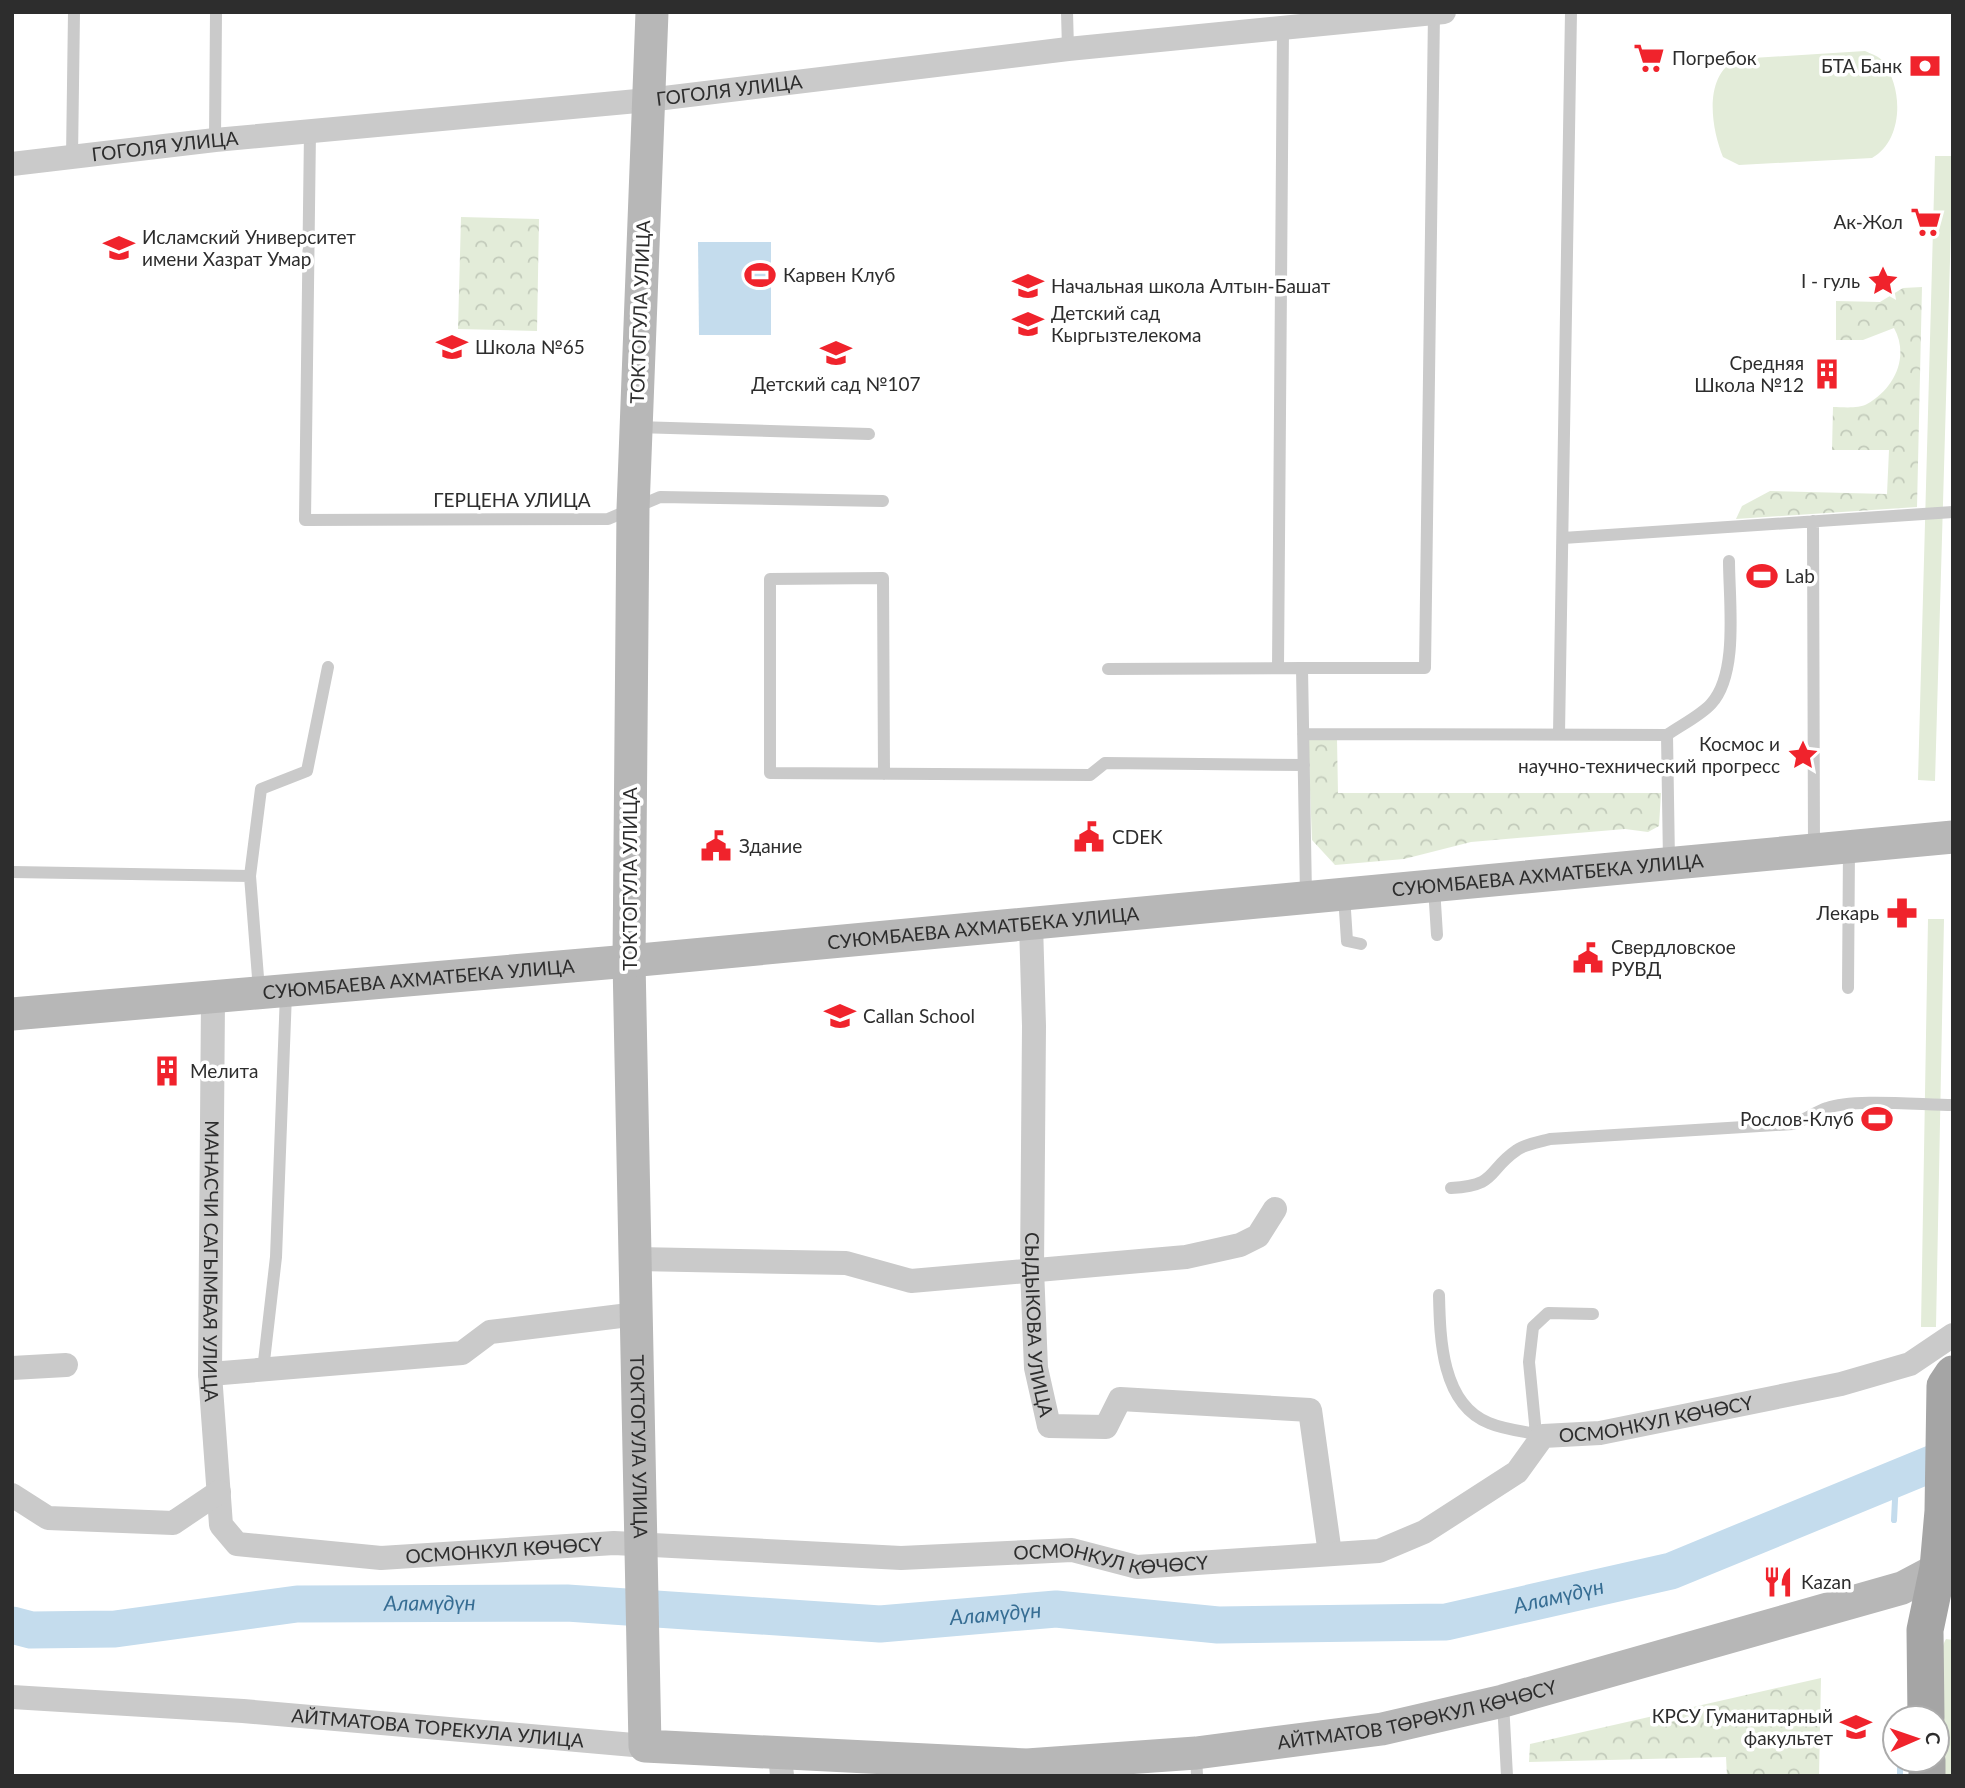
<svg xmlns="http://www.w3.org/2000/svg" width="1965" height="1788" viewBox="0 0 1965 1788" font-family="Lato,sans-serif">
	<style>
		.green { fill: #e3ecd9 }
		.forest { fill: url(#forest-crowns) }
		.water { fill: #c4dced }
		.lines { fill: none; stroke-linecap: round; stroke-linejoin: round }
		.stream { stroke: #c4dced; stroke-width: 6 }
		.river { stroke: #c4dced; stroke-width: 37 }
		.lane { stroke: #cacaca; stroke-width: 12 }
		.street { stroke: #cacaca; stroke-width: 24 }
		.secondary { stroke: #b7b7b7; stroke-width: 33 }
		.primary { stroke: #a5a5a5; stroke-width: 37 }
		.labels { text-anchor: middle; stroke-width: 7; stroke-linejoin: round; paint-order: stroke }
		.poi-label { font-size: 19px; fill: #2d2d2d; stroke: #fff; text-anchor: start }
		.street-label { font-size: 19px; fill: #2d2d2d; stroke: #fff }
		.water-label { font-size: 21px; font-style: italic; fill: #366d93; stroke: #fff }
	</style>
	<defs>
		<pattern id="forest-crowns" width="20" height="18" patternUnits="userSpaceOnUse" patternTransform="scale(1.75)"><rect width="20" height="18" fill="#e3ecd9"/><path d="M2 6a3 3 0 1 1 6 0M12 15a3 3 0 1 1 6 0" fill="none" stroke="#c3cbbb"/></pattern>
	</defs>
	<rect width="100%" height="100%" fill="#fff"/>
	<path class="green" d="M 1865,51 C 1871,54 1880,56 1883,62 C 1904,89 1903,141 1872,158 L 1739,165 L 1723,157 C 1711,127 1703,76 1737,59 Z
		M 1935,156 L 1953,156 L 1935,781 L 1918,780 Z
		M 1928,919 L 1944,919 L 1936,1327 L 1921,1327 Z
		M 1946,1639 L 1953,1640 L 1953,1776 L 1942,1776 C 1941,1745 1932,1662 1946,1639 Z"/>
	<path class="forest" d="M 461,217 L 539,219 L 537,331 L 458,329 Z
		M 1922,287 L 1917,507 L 1736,519 L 1742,506 L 1770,491 L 1887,494 L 1889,450 L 1832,450 L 1833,407 C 1842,407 1858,409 1867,404 C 1894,389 1910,357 1894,328 L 1863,340 L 1836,340 L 1836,301 L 1880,302 L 1903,288 Z
		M 1308,738 L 1337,739 L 1338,793 L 1661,793 L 1659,826 L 1648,832 L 1625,829 L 1471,842 L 1404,859 L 1335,865 L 1312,840 Z
		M 1821,1678 L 1819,1776 L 1727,1776 L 1726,1757 L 1529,1762 L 1530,1744 Z"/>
	<path class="water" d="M 698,242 L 771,242 L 771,335 L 699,335 Z"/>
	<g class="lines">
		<path class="stream" d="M 1894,1520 L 1896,1480
			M 1900,1760 L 1900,1776"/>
		<path class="river" id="s1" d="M 12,1625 L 31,1630 L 115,1629 L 297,1604 L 567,1603 L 880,1624 L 1056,1609 L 1218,1625 L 1446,1622 L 1671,1571 L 1953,1455"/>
		<path class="lane" d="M 1067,12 L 1068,49
			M 310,131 L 305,520 L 608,519 L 660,497 L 883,501
			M 215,140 L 216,12
			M 72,157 L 74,12
			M 636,427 L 869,434
			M 1813,521 L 1814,850
			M 1563,538 L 1953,512
			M 1278,668 L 1283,28
			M 1302,668 L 1425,668 L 1434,13
			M 1108,669 L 1302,668 L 1306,895
			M 1303,734 L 1667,735 L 1669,861
			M 1559,734 L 1571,12
			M 1667,735 C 1681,725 1700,716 1711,704 C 1739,674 1729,601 1729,561
			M 884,774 L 883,578 L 770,579 L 770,773 L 1090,775 L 1105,763 L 1304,765
			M 12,872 L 250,876
			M 1434,887 L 1437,935
			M 1344,895 L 1347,941 L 1361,944
			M 1848,988 L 1849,847
			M 259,990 L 250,876 L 261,789 L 307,771 L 328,667
			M 1451,1188 C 1499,1185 1486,1171 1517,1150 C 1525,1144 1540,1142 1550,1139 L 1793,1124 C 1805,1120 1815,1112 1827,1108 C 1853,1098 1922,1105 1953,1105
			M 1439,1295 C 1440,1337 1441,1404 1489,1423 C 1503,1429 1521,1431 1536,1434
			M 263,1370 L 276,1257 L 286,993
			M 1541,1436 L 1536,1434 L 1529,1362 L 1533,1327 L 1548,1313 L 1593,1314
			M 1503,1702 L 1507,1776
			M 1196,1754 L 1197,1776"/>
		<g class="street">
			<path id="s2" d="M 12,164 L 215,140 L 648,100 L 1068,49 L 1444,12"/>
			<path id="s3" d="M 1031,924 L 1034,1026 L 1032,1269 L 1036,1368 L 1049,1426 L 1106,1427 L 1120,1399 L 1310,1410 L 1330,1554"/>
			<path id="s4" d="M 213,999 L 210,1374 L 221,1525 L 237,1544 L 381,1558 L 614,1543 L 901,1558 L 1072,1550 L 1137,1567 L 1379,1551 L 1424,1532 L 1517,1472 L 1543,1436 L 1600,1433 L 1841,1384 L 1910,1364 L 1953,1335"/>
			<path d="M 636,1259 L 846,1263 L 911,1281 L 1186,1257 L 1240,1245 L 1258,1236 L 1275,1209"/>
			<path d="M 12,1368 L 66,1365"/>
			<path d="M 210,1374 L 462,1353 L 490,1332 L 637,1314"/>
			<path d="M 12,1495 L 48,1518 L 173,1523 L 219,1492"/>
			<path id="s5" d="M 12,1697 L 243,1711 L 645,1746"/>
			<path d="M 780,1754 L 782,1776"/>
		</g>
		<g class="secondary">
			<path id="s6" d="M 652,12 L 633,509 L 629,961 L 645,1746 L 1027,1765 L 1196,1753 L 1382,1729 L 1503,1701 L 1902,1588 L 1953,1561"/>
			<path id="s7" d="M 12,1014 L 629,961 L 1953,837"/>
		</g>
		<path class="primary" d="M 1926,1718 L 1925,1630 L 1938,1568 L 1943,1511 L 1945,1386 L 1953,1374
			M 1927,1760 L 1927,1776"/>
	</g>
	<defs>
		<g id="supermarket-bare" transform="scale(2.415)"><path d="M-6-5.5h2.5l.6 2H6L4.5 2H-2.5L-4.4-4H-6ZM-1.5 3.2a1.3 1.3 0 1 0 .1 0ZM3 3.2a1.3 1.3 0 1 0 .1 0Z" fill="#f0232c" stroke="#fff" stroke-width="2.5" paint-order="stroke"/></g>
		<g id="bank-bare" transform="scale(2.415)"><path d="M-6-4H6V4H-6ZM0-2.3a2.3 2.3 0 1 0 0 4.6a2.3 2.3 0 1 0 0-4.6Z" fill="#f0232c" stroke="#fff" stroke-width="2.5" paint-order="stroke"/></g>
		<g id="university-bare" transform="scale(2.415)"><path d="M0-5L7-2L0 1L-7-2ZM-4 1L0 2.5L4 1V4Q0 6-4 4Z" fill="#f0232c" stroke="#fff" stroke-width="2.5" paint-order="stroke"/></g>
		<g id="stadium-bare" transform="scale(2.415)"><path d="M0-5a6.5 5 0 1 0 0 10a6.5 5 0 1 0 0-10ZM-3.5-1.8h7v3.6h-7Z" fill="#f0232c" stroke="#fff" stroke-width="2.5" paint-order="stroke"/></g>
		<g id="sight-bare" transform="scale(2.415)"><path d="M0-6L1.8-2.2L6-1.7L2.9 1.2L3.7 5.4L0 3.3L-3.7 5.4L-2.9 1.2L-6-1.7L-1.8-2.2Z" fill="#f0232c" stroke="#fff" stroke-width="2.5" paint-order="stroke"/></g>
		<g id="school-bare" transform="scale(2.415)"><path d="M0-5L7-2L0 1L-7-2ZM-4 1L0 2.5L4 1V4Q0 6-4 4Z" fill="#f0232c" stroke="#fff" stroke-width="2.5" paint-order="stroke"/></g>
		<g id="building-bare" transform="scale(2.415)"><path d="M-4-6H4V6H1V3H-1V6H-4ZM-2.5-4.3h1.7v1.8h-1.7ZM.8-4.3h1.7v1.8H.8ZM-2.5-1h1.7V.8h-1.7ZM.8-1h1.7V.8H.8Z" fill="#f0232c" stroke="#fff" stroke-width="2.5" paint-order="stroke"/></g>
		<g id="civic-bare" transform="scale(2.415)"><path d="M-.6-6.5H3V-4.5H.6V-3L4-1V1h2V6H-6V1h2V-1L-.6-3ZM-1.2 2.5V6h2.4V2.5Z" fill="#f0232c" stroke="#fff" stroke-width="2.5" paint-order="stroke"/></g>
		<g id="pharmacy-bare" transform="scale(2.415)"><path d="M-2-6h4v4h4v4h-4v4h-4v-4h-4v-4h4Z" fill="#f0232c" stroke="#fff" stroke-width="2.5" paint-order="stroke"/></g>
		<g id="restaurant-bare" transform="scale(2.415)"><path d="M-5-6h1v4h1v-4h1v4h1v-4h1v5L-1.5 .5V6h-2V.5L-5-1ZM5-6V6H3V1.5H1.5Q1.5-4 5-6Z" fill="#f0232c" stroke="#fff" stroke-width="2.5" paint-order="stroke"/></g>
	</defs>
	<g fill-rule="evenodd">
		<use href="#supermarket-bare" x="1649" y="58"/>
		<use href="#bank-bare" x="1925" y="66"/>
		<use href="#supermarket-bare" x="1926" y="222"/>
		<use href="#university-bare" x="119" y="248"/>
		<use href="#stadium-bare" x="760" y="275"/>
		<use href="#sight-bare" x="1883" y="281"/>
		<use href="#school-bare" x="1028" y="286"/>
		<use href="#school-bare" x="1028" y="324"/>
		<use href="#school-bare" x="452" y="347"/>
		<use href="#school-bare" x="836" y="353"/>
		<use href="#building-bare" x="1827" y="374"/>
		<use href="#stadium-bare" x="1762" y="576"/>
		<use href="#sight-bare" x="1803" y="755"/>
		<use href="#civic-bare" x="1089" y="837"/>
		<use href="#civic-bare" x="716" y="846"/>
		<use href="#pharmacy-bare" x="1902" y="913"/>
		<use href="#civic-bare" x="1588" y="958"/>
		<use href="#school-bare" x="840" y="1016"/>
		<use href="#building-bare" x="167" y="1071"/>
		<use href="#stadium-bare" x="1877" y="1119"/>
		<use href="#restaurant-bare" x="1778" y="1582"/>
		<use href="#university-bare" x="1856" y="1727"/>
	</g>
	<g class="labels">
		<g class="poi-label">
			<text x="1672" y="65">Погребок</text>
			<text x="1902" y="73" text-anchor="end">БТА Банк</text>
			<text x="1903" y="229" text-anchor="end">Ак-Жол</text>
			<text x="142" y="244">Исламский Университет<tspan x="142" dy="22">имени Хазрат Умар</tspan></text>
			<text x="783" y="282">Карвен Клуб</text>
			<text x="1860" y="288" text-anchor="end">I - гуль</text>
			<text x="1051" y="293">Начальная школа Алтын-Башат</text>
			<text x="1051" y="320">Детский сад<tspan x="1051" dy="22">Кыргызтелекома</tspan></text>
			<text x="475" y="354">Школа №65</text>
			<text x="1804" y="370" text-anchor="end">Средняя<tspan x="1804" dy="22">Школа №12</tspan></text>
			<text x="836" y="391" text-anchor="middle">Детский сад №107</text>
			<text x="1785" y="583">Lab</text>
			<text x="1780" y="751" text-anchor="end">Космос и<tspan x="1780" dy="22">научно-технический прогресс</tspan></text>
			<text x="1112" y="844">CDEK</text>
			<text x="739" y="853">Здание</text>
			<text x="1879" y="920" text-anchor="end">Лекарь</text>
			<text x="1611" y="954">Свердловское<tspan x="1611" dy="22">РУВД</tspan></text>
			<text x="863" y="1023">Callan School</text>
			<text x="190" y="1078">Мелита</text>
			<text x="1854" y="1126" text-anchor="end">Рослов-Клуб</text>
			<text x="1801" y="1589">Kazan</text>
			<text x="1833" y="1723" text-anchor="end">КРСУ Гуманитарный<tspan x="1833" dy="22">факультет</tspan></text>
		</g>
		<g class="street-label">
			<text dy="7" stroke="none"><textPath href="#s2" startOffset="721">ГОГОЛЯ УЛИЦА</textPath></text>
			<text dy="7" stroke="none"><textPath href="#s2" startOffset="154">ГОГОЛЯ УЛИЦА</textPath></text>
			<text transform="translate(640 312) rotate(-88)" y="7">ТОКТОГУЛА УЛИЦА</text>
			<text x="512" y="507">ГЕРЦЕНА УЛИЦА</text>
			<text dy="7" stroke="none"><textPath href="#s7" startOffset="1542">СУЮМБАЕВА АХМАТБЕКА УЛИЦА</textPath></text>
			<text transform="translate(630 879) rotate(-90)" y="7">ТОКТОГУЛА УЛИЦА</text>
			<text dy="7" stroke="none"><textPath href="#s7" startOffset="975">СУЮМБАЕВА АХМАТБЕКА УЛИЦА</textPath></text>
			<text dy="7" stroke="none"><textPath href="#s7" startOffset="408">СУЮМБАЕВА АХМАТБЕКА УЛИЦА</textPath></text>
			<text dy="7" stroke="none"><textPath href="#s4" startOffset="262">МАНАСЧИ САГЫМБАЯ УЛИЦА</textPath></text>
			<text dy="7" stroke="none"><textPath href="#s3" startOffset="401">СЫДЫКОВА УЛИЦА</textPath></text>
			<text dy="7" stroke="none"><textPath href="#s4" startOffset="2016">ОСМОНКУЛ КӨЧӨСҮ</textPath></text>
			<text dy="7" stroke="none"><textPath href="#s6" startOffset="1435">ТОКТОГУЛА УЛИЦА</textPath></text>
			<text dy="7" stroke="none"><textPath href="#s4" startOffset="819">ОСМОНКУЛ КӨЧӨСҮ</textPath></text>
			<text dy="7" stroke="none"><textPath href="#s4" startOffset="1428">ОСМОНКУЛ КӨЧӨСҮ</textPath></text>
			<text dy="7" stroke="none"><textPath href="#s6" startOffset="2511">АЙТМАТОВ ТӨРӨКУЛ КӨЧӨСҮ</textPath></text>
			<text dy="7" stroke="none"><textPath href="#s5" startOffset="427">АЙТМАТОВА ТОРЕКУЛА УЛИЦА</textPath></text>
		</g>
		<g class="water-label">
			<text dy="7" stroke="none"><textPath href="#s1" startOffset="1554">Аламүдүн</textPath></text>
			<text dy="7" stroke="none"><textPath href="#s1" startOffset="420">Аламүдүн</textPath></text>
			<text dy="7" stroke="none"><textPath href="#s1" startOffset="987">Аламүдүн</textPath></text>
		</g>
	</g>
	<rect width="1965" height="1788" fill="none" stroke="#2d2d2d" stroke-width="28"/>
	<g transform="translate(1916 1739) rotate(88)"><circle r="33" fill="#ffffff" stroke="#ababab" stroke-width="2"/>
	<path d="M0-5L12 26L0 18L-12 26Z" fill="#f0232c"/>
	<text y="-10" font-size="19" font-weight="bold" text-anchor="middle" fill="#2d2d2d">С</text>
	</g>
</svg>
